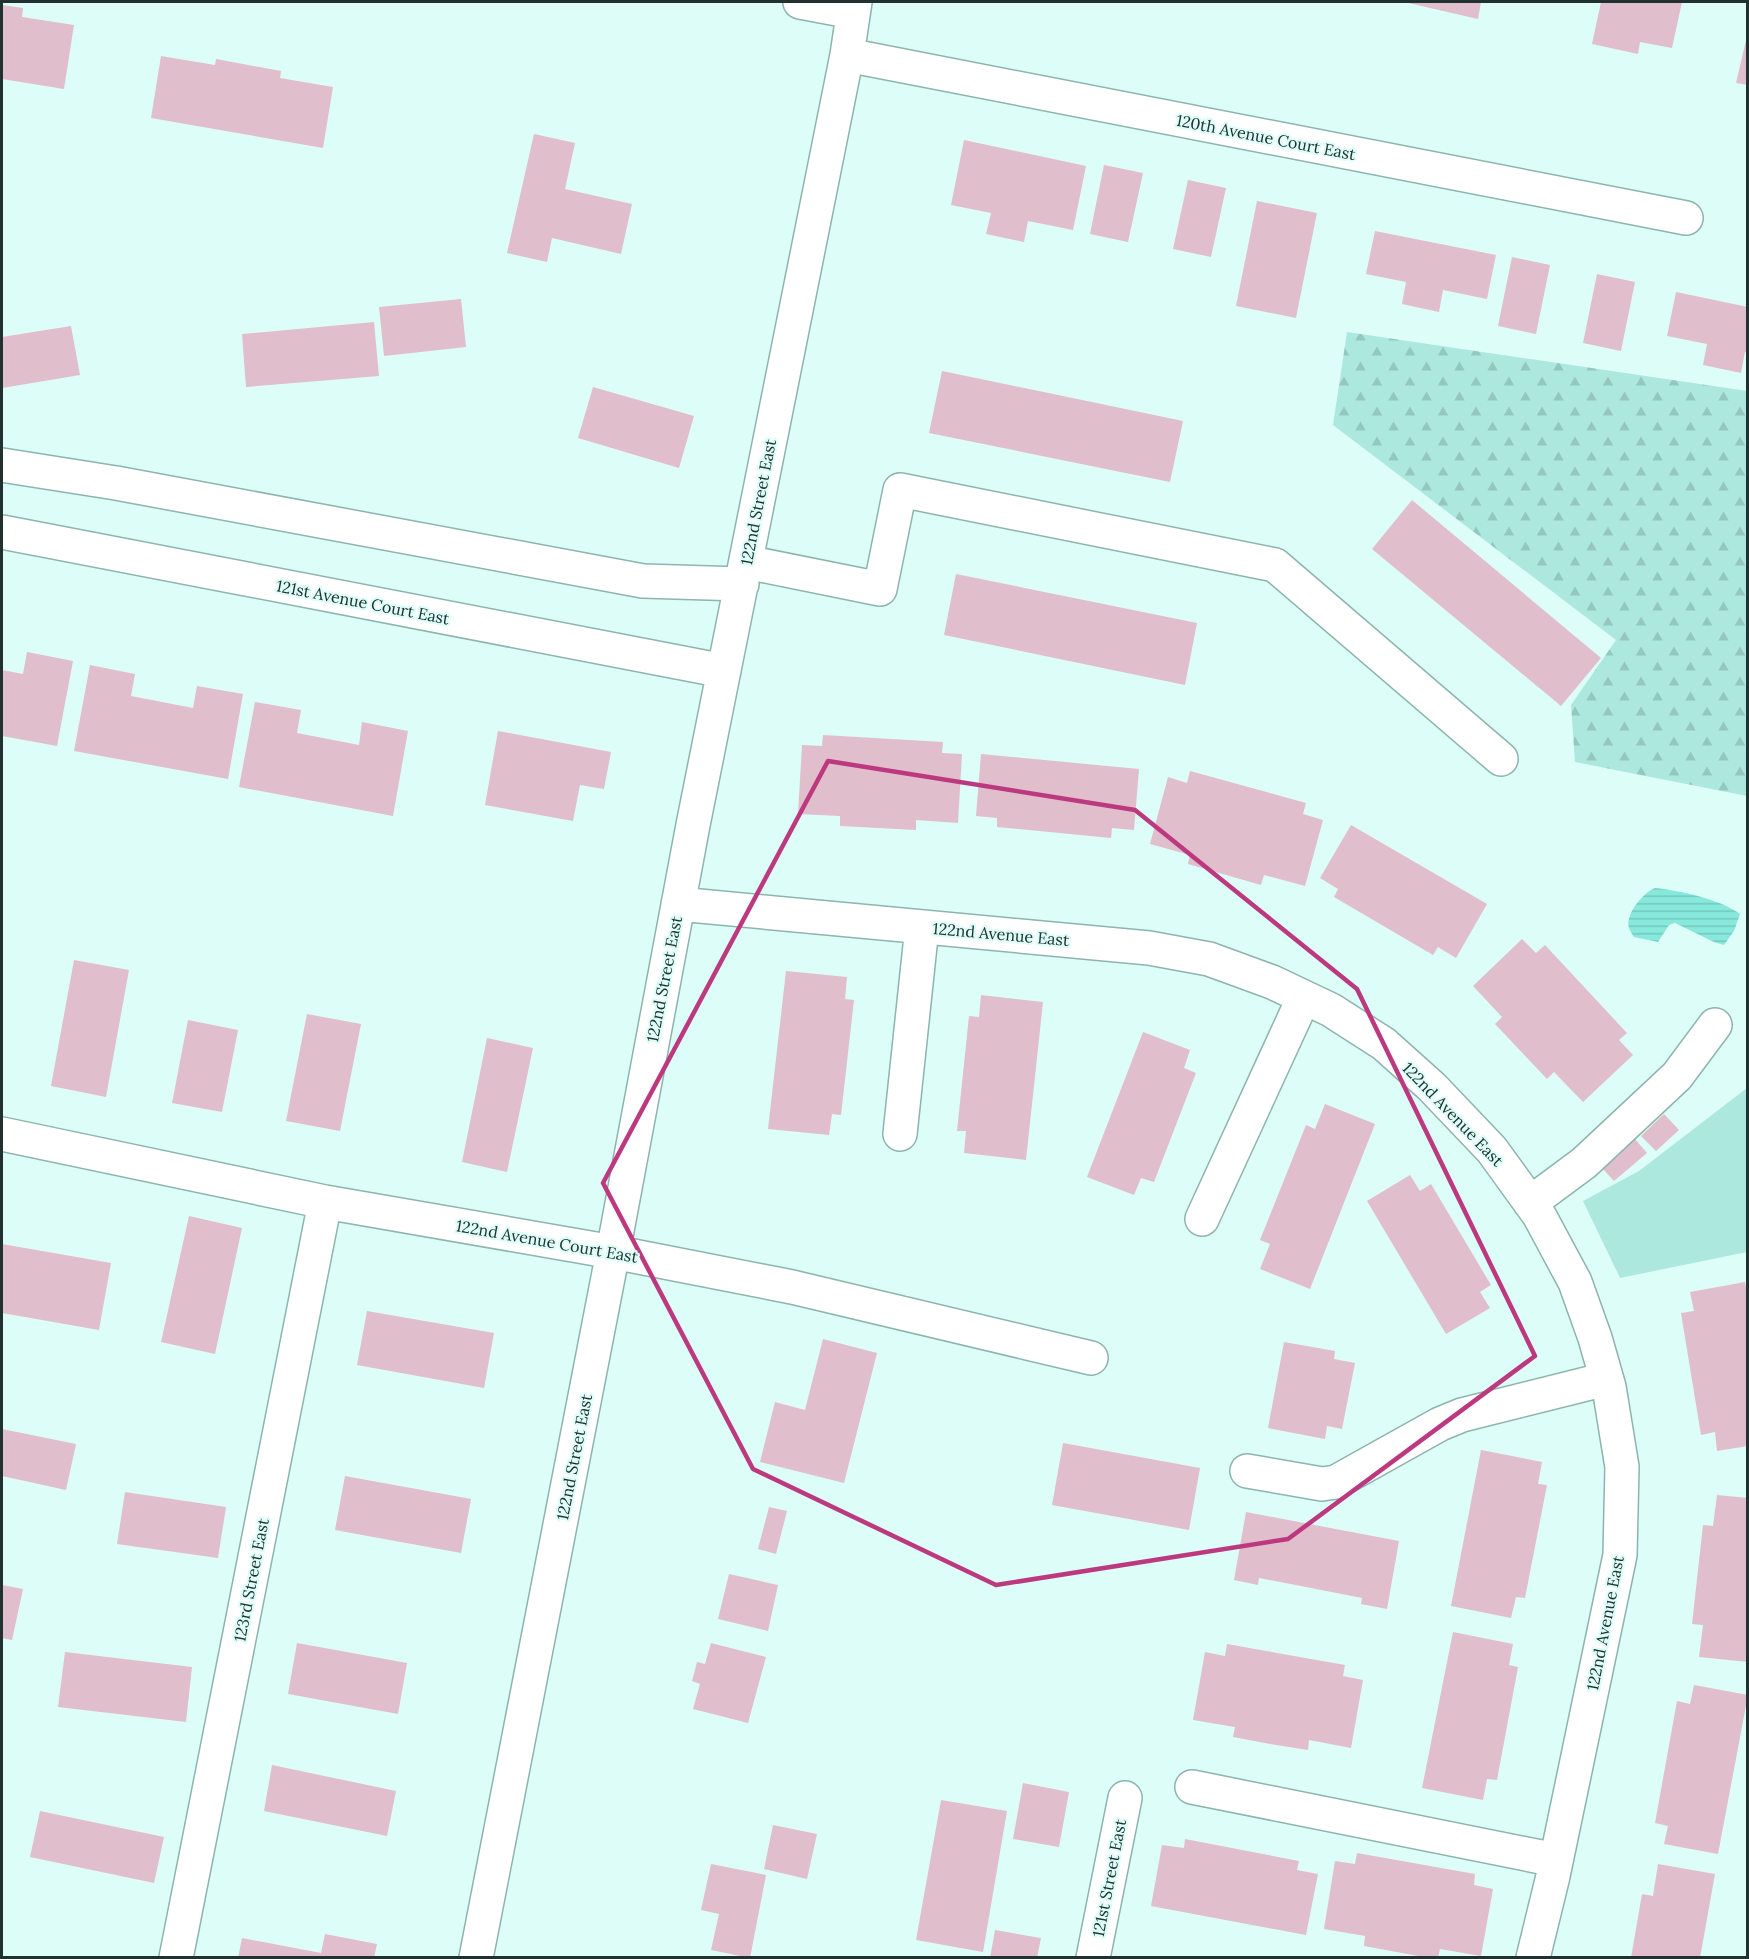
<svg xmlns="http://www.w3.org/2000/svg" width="1749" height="1959" viewBox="0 0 1749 1959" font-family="Lora,serif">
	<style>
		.forest { fill: url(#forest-firs) }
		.park { fill: #ace8de }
		.water { fill: url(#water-rules) }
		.building { fill: #e0becc }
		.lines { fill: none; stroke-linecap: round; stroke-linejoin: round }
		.minor-casing { stroke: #8db4ad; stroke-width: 36 }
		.minor { stroke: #fff; stroke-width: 33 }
		.marked { fill: none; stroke: #bc3980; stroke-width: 4.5; stroke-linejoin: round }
		.labels { text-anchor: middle; stroke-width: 4.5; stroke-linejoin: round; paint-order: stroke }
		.street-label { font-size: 16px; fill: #21312f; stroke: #ddfdf8 }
	</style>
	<defs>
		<pattern id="forest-firs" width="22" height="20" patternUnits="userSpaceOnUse" patternTransform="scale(1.5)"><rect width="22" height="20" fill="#ace8de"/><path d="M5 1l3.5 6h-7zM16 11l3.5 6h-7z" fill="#94c7bf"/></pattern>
		<pattern id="water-rules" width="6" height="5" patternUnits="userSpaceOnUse" patternTransform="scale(1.5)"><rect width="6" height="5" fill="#87e9db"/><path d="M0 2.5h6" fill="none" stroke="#74c8bc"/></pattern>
	</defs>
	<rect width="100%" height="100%" fill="#ddfdf8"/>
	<path class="forest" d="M 1347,332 L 1747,391 L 1747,796 L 1575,762 L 1571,705 L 1616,640 L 1333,425 Z"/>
	<path class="park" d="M 1747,1088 L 1747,1252 L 1620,1278 L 1583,1201 L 1639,1171 Z"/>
	<path class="water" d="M 1655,888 C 1681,891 1720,899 1740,914 L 1734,931 L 1724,945 L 1714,942 L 1675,923 L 1669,925 L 1658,942 L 1634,937 C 1632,934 1630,931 1629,928 C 1625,914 1643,893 1655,888 Z"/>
	<path class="building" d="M 1404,2 L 1481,2 L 1478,19 Z
		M 1601,2 L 1682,2 L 1672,48 L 1640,42 L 1638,54 L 1592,44 Z
		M 2,5 L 23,8 L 22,17 L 74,25 L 64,89 L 2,79 Z
		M 1747,36 L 1748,36 L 1748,85 L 1736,83 Z
		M 161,56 L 215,65 L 216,59 L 281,71 L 280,78 L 333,87 L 323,148 L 151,118 Z
		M 534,134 L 575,143 L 565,189 L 632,204 L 621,254 L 552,238 L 547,262 L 507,253 Z
		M 964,140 L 1086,166 L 1073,230 L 1028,221 L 1024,242 L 986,234 L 991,213 L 951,205 Z
		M 1104,165 L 1143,173 L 1128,242 L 1090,234 Z
		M 1188,180 L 1226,188 L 1211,257 L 1173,249 Z
		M 1257,201 L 1317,213 L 1296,318 L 1236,306 Z
		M 1375,231 L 1496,255 L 1487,299 L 1443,290 L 1439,312 L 1402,304 L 1406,282 L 1366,274 Z
		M 1512,257 L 1550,265 L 1536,334 L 1498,326 Z
		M 1597,274 L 1635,282 L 1621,351 L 1583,343 Z
		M 1676,292 L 1748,307 L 1748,352 L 1745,352 L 1741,373 L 1703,365 L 1707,344 L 1667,336 Z
		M 461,299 L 466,347 L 384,356 L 379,307 Z
		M 374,322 L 379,376 L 246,387 L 242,334 Z
		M 71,326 L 80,375 L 2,388 L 2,337 Z
		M 942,371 L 1183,421 L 1170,482 L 929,433 Z
		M 593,387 L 694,416 L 679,468 L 578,438 Z
		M 1412,500 L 1601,658 L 1561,706 L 1372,549 Z
		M 956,574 L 1197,623 L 1185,685 L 944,635 Z
		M 27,652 L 73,661 L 57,746 L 2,736 L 2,670 L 23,674 Z
		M 90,665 L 135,674 L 131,696 L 193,708 L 197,686 L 243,694 L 228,779 L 74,751 Z
		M 255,702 L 301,710 L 297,733 L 359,745 L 362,722 L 408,731 L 393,816 L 239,787 Z
		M 498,731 L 611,752 L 604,789 L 580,785 L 573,821 L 485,805 Z
		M 823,735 L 943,742 L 942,753 L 962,754 L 958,823 L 916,820 L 916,830 L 840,826 L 840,816 L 798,814 L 802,745 L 822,746 Z
		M 981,754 L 1139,769 L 1134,830 L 1112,828 L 1111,838 L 997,827 L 997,818 L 976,816 Z
		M 1190,771 L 1306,803 L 1303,814 L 1323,820 L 1305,886 L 1264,875 L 1261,885 L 1188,864 L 1190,855 L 1150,844 L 1168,777 L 1187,783 Z
		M 1351,825 L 1487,904 L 1456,958 L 1438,947 L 1433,955 L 1334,897 L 1338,889 L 1320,878 Z
		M 1522,939 L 1536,953 L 1545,945 L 1627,1033 L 1619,1040 L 1633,1055 L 1583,1102 L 1554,1072 L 1547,1079 L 1495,1024 L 1502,1017 L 1473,986 Z
		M 74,960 L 129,970 L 106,1097 L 51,1086 Z
		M 786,971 L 847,977 L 845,999 L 854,1000 L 841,1115 L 832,1114 L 829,1135 L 768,1129 Z
		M 981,995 L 1043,1002 L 1026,1160 L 964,1153 L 966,1131 L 957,1131 L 969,1016 L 979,1017 Z
		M 307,1014 L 361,1024 L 340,1131 L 286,1121 Z
		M 188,1020 L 238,1030 L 222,1112 L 172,1103 Z
		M 1143,1032 L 1190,1050 L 1184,1068 L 1196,1073 L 1154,1182 L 1141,1178 L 1134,1195 L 1087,1177 Z
		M 487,1038 L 533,1048 L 507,1172 L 462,1162 Z
		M 1325,1104 L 1375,1124 L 1310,1289 L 1260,1269 L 1270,1244 L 1260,1240 L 1306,1125 L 1315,1129 Z
		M 1664,1114 L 1679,1130 L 1656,1151 L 1641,1136 Z
		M 1634,1138 L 1647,1153 L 1614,1181 L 1601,1167 Z
		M 1410,1175 L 1420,1191 L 1431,1184 L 1491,1285 L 1480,1292 L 1490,1308 L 1446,1334 L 1367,1201 Z
		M 189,1216 L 242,1228 L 215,1354 L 161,1342 Z
		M 2,1244 L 111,1263 L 99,1330 L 2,1313 Z
		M 1745,1282 L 1748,1297 L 1748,1446 L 1717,1451 L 1715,1432 L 1701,1435 L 1681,1313 L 1694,1311 L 1690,1292 Z
		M 367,1311 L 494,1333 L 484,1388 L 357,1365 Z
		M 823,1339 L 877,1353 L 844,1483 L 760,1462 L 775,1402 L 805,1410 Z
		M 1284,1342 L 1335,1351 L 1334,1359 L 1355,1363 L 1342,1429 L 1327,1426 L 1325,1439 L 1268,1428 Z
		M 2,1429 L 76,1444 L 66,1490 L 2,1476 Z
		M 1063,1443 L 1200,1468 L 1189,1530 L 1052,1505 Z
		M 1481,1450 L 1542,1462 L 1538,1484 L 1547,1485 L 1525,1598 L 1516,1597 L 1511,1618 L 1451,1606 Z
		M 345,1476 L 471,1499 L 461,1553 L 335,1530 Z
		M 125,1492 L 226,1507 L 218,1558 L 117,1544 Z
		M 1717,1495 L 1748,1498 L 1748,1662 L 1699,1657 L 1703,1625 L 1692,1624 L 1703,1525 L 1713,1526 Z
		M 769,1507 L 787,1511 L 776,1554 L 758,1549 Z
		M 1246,1512 L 1399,1541 L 1387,1609 L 1361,1604 L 1362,1598 L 1311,1588 L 1259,1578 L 1258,1585 L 1234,1580 Z
		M 729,1574 L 778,1585 L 768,1631 L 718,1619 Z
		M 2,1585 L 23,1589 L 12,1640 L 2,1638 Z
		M 1453,1632 L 1513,1644 L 1509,1665 L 1518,1667 L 1497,1780 L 1487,1779 L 1483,1800 L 1422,1788 Z
		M 297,1643 L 407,1663 L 398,1714 L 288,1694 Z
		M 711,1643 L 766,1657 L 748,1723 L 693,1709 L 700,1684 L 692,1681 L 697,1662 L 705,1664 Z
		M 1227,1644 L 1345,1665 L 1343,1676 L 1363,1680 L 1351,1748 L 1309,1740 L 1308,1750 L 1270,1744 L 1233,1737 L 1235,1727 L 1193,1720 L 1205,1652 L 1225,1656 Z
		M 65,1652 L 192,1667 L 186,1722 L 58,1707 Z
		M 1694,1685 L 1748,1695 L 1718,1854 L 1664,1844 L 1668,1826 L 1655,1823 L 1677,1701 L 1690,1704 Z
		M 272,1765 L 396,1791 L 387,1836 L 264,1811 Z
		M 1023,1783 L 1069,1792 L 1059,1847 L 1013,1839 Z
		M 941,1800 L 1007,1811 L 983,1952 L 916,1940 Z
		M 40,1811 L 164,1837 L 154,1883 L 30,1857 Z
		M 773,1825 L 817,1834 L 807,1879 L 764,1869 Z
		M 1185,1839 L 1299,1861 L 1297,1870 L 1318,1874 L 1306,1935 L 1151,1906 L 1162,1845 L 1184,1848 Z
		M 1357,1853 L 1475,1874 L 1474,1885 L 1493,1889 L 1481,1956 L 1440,1949 L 1438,1958 L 1429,1958 L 1364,1946 L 1365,1936 L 1324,1929 L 1335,1861 L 1355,1864 Z
		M 711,1864 L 766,1875 L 750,1958 L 711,1950 L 719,1914 L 701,1910 Z
		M 1658,1864 L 1715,1874 L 1700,1958 L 1631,1958 L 1642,1894 L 1653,1896 Z
		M 995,1930 L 1041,1938 L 1037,1958 L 990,1958 Z
		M 325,1934 L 377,1944 L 374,1958 L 238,1958 L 242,1938 L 321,1953 Z"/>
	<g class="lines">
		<g class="minor-casing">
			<path id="minor" d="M 800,2 L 853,12
				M 847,55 L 1686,218
				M 2,465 L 116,483 L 643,581 L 742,584
				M 2,532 L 724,671
				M 746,562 L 880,589 L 900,490 L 1275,565 L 1501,759
				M 678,904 L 1149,948 L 1209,959 L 1272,982 L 1331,1010 L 1384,1044 L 1432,1087 L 1492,1150 L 1539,1215 L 1575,1282 L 1595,1338 L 1609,1387 L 1622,1467 L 1620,1555 L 1553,1876 L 1533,1958
				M 2,1134 L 325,1202 L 613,1252 L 792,1287 L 1091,1358
				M 900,1134 L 922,927
				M 1530,1203 L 1584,1163 L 1677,1076 L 1715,1025
				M 1202,1219 L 1304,997
				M 1247,1471 L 1322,1484 L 1336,1482 L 1440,1424 L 1462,1415 L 1606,1379
				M 1192,1787 L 1556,1860
				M 176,1958 L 325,1202
				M 476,1958 L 613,1252 L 693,825 L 847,55 L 855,2
				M 1093,1958 L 1125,1798"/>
		</g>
		<use href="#minor" class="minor"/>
	</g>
	<path class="marked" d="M 828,761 L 1135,810 L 1357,989 L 1535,1356 L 1288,1539 L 996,1585 L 753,1469 L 603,1183 Z"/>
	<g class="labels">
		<g class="street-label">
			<text transform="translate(1266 137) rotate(11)" y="6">120th Avenue Court East</text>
			<text transform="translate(758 502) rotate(-79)" y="6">122nd Street East</text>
			<text transform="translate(363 602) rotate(11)" y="6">121st Avenue Court East</text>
			<text transform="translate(1001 934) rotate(5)" y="6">122nd Avenue East</text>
			<text transform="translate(664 979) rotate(-79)" y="6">122nd Street East</text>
			<text transform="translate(1453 1114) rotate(46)" y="6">122nd Avenue East</text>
			<text transform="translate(547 1241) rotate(10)" y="6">122nd Avenue Court East</text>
			<text transform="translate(574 1457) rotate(-79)" y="6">122nd Street East</text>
			<text transform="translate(251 1580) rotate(-79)" y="6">123rd Street East</text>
			<text transform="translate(1605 1623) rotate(-79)" y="6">122nd Avenue East</text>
			<text transform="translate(1109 1878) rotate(-79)" y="6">121st Street East</text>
		</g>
	</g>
	<rect width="1749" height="1959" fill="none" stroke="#21312f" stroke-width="6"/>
</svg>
